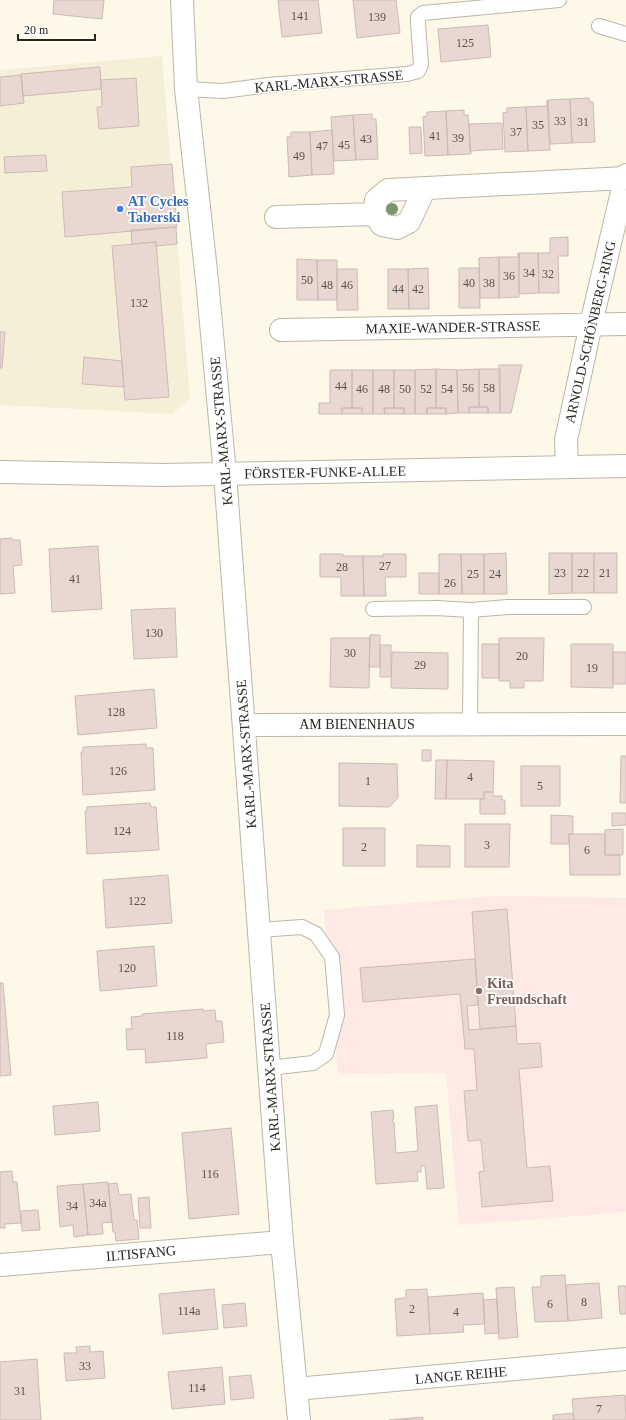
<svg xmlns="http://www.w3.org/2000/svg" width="626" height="1420" viewBox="0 0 626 1420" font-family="'Times New Roman',serif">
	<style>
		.built { fill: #f6efd7 }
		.education { fill: #fee9e4 }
		.building { fill: #e9d7d1; stroke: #ccbbb4 }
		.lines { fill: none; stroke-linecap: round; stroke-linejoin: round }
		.service-casing { stroke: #bbb7a7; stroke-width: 16 }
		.minor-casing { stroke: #bbb7a7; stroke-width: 24 }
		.tertiary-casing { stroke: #bbb7a7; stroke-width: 24 }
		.service { stroke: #fff; stroke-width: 14 }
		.minor { stroke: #fff; stroke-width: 22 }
		.tertiary { stroke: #fff; stroke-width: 22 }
		.tree { fill: #7d946c }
		.shop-dot { fill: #3f7fe0; stroke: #fff; stroke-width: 1.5 }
		.education-dot { fill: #8d6e63; stroke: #fff; stroke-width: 1.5 }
		.labels { text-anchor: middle; stroke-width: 3.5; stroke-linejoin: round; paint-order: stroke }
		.number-label { font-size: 12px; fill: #59534d }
		.street-label { font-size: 14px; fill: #292721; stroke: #fff }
		.shop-label { font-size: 14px; font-weight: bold; fill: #366cbe; stroke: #fff; text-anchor: start }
		.education-label { font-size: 14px; font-weight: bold; fill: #785e54; stroke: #fff; text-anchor: start }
	</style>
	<rect width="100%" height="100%" fill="#fdf8e8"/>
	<path class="built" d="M 162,56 L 190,398 L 172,414 L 0,405 L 0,70 Z"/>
	<path class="education" d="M 496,896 L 626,898 L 626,1212 L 459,1225 L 446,1073 L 338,1074 L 324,910 Z"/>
	<path class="building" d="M 54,0 L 104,0 L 102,19 L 53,14 Z
		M 278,0 L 318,0 L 322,33 L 282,37 Z
		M 353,0 L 396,0 L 400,33 L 357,38 Z
		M 488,25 L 491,57 L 441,62 L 438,29 Z
		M 100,67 L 101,89 L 23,96 L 21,74 Z
		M 21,75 L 24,103 L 0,106 L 0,77 Z
		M 136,78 L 139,126 L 99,129 L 97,107 L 102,107 L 101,80 Z
		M 589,98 L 589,102 L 593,102 L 595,142 L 572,143 L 570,99 Z
		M 570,99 L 572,143 L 550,144 L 548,100 Z
		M 547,100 L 550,150 L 528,151 L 526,107 L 547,106 Z
		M 526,107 L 528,151 L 505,152 L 503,113 L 507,112 L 507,108 Z
		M 464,110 L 464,115 L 468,115 L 471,154 L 448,155 L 446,111 Z
		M 446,111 L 448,155 L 425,156 L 423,117 L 427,116 L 427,112 Z
		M 372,114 L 372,119 L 376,119 L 378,159 L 356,160 L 353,115 Z
		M 353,115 L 356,160 L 334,161 L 331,117 Z
		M 502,123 L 503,149 L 470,151 L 469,124 Z
		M 409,127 L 421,127 L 422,153 L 410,154 Z
		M 332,130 L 334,174 L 312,175 L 310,132 Z
		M 291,132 L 310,132 L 312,175 L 289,177 L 287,137 L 291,137 Z
		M 46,155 L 47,171 L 5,173 L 4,157 Z
		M 172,164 L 177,227 L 65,237 L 62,192 L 132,187 L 131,167 Z
		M 176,227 L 177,244 L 156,246 L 156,242 L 132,244 L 131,230 Z
		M 568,237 L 568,256 L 558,256 L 559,293 L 539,293 L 538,253 L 550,253 L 550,238 Z
		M 156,242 L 169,397 L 125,400 L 112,246 Z
		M 518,253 L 519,253 L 519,297 L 499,298 L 499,257 L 518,257 Z
		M 519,253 L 538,253 L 539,293 L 519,294 Z
		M 499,257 L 499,298 L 480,298 L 479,258 Z
		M 297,259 L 317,260 L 318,300 L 297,300 Z
		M 317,260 L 337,260 L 337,300 L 318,300 Z
		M 428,268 L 429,309 L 409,309 L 408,269 Z
		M 459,268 L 479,268 L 480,308 L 459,308 Z
		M 337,269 L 357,269 L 358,310 L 337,310 Z
		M 388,269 L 408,269 L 409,309 L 388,309 Z
		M 0,332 L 5,332 L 2,368 L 0,368 Z
		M 84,357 L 122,361 L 124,387 L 82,384 Z
		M 499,365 L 522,365 L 511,413 L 500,413 Z
		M 436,369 L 436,408 L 427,408 L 427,414 L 415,414 L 415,370 Z
		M 436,369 L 457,370 L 458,413 L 446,414 L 446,408 L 436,408 Z
		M 479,369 L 500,369 L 500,413 L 488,413 L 488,407 L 479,407 Z
		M 479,369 L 479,407 L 469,407 L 469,413 L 458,413 L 457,370 Z
		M 330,370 L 352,370 L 352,408 L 342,408 L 342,414 L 319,414 L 319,403 L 330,403 Z
		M 352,370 L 373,370 L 373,414 L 362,414 L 362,408 L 352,408 Z
		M 373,370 L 394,370 L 394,408 L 384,408 L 385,414 L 373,414 Z
		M 394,370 L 415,370 L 415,414 L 404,414 L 404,408 L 394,408 Z
		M 469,407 L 488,407 L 488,413 L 469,413 Z
		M 342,408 L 362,408 L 362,414 L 342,414 Z
		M 384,408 L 404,408 L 404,414 L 385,414 Z
		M 427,408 L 446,408 L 446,414 L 427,414 Z
		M 12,538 L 12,540 L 20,540 L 22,565 L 13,566 L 15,593 L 0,594 L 0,539 Z
		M 98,546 L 102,609 L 52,612 L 49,549 Z
		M 506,553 L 507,594 L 484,594 L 484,554 Z
		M 549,553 L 572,553 L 572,593 L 549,594 Z
		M 572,553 L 594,553 L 594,593 L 572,593 Z
		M 594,553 L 617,553 L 617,593 L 594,593 Z
		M 320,554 L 343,554 L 343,556 L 363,556 L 364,596 L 341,596 L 341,577 L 320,577 Z
		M 383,554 L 406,554 L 406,577 L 385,577 L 386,596 L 364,596 L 363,556 L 384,556 Z
		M 439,554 L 461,554 L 462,594 L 439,594 Z
		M 461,554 L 484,554 L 484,594 L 462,594 Z
		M 419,573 L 439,573 L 439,594 L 419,594 Z
		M 175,608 L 177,657 L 134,659 L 131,610 Z
		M 370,635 L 380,635 L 380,667 L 369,667 Z
		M 331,638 L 370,638 L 369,688 L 330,687 Z
		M 499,638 L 544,638 L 543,681 L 524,681 L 524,688 L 510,688 L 510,681 L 499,681 Z
		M 482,644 L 499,644 L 499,678 L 482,678 Z
		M 571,644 L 613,644 L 613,688 L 571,687 Z
		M 380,645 L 391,645 L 391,677 L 380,677 Z
		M 392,652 L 448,653 L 448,689 L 391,688 Z
		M 613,652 L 626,652 L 626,684 L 613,684 Z
		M 154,689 L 157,728 L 78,735 L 75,696 Z
		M 146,744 L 146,748 L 153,748 L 155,790 L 83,795 L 81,752 L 83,752 L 83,747 Z
		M 422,750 L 431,750 L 431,761 L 422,761 Z
		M 621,756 L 626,756 L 626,803 L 620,803 Z
		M 436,760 L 447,760 L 446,799 L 435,799 Z
		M 447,760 L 494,761 L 493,792 L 484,792 L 484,799 L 446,799 Z
		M 339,763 L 397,764 L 398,798 L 389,807 L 339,806 Z
		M 521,766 L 560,766 L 560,806 L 521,806 Z
		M 484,792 L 493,792 L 493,796 L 502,796 L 502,800 L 505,800 L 505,814 L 480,814 L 480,799 L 484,799 Z
		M 150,803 L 151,807 L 156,807 L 159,850 L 87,854 L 85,811 L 87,811 L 87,807 Z
		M 612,813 L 626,813 L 626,825 L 612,826 Z
		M 551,815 L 573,816 L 573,834 L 569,834 L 569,844 L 551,844 Z
		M 465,824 L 510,824 L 509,867 L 465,867 Z
		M 343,828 L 385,828 L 385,866 L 343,866 Z
		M 623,829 L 623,855 L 605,855 L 605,830 Z
		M 569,834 L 605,834 L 605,855 L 620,855 L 620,875 L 570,875 Z
		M 417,845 L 450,846 L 450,867 L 417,867 Z
		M 168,875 L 172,923 L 106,928 L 103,880 Z
		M 507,909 L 516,1026 L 480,1029 L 472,912 Z
		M 154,946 L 157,986 L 100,991 L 97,951 Z
		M 475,959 L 478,1005 L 467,1006 L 469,1030 L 516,1026 L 517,1044 L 540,1043 L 542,1067 L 519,1069 L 527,1168 L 550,1166 L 553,1201 L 482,1207 L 479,1172 L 484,1171 L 481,1140 L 468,1141 L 464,1091 L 477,1090 L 474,1049 L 465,1049 L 460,994 L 363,1002 L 360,968 Z
		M 0,983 L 3,983 L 11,1075 L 0,1076 Z
		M 203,1009 L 203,1011 L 215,1010 L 216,1021 L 222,1021 L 224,1042 L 206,1044 L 207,1058 L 146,1063 L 145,1049 L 127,1050 L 126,1029 L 132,1029 L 131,1017 L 142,1016 L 142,1014 Z
		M 98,1102 L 100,1131 L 55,1135 L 53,1106 Z
		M 437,1105 L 444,1188 L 427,1189 L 425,1166 L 421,1166 L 421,1172 L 417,1172 L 418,1181 L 376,1184 L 372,1124 L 373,1121 L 372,1121 L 371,1112 L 393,1110 L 394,1119 L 392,1119 L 393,1122 L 394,1122 L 396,1153 L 418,1151 L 415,1107 Z
		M 231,1128 L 239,1214 L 189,1219 L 182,1133 Z
		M 12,1171 L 13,1182 L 17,1182 L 21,1223 L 5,1224 L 5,1228 L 0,1228 L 0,1172 Z
		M 108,1182 L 112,1222 L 102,1223 L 103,1234 L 88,1235 L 83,1184 Z
		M 117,1183 L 119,1195 L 131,1194 L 134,1220 L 137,1220 L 139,1239 L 116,1241 L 115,1232 L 113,1232 L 108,1184 Z
		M 83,1184 L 88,1235 L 74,1237 L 73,1225 L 60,1227 L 57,1186 Z
		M 149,1197 L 151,1228 L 140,1228 L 138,1198 Z
		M 38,1210 L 40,1230 L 22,1231 L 21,1211 Z
		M 565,1275 L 568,1321 L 535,1322 L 532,1287 L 541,1287 L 541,1276 Z
		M 599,1283 L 602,1318 L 568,1321 L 566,1285 Z
		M 618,1286 L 626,1286 L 626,1314 L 620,1314 Z
		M 514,1287 L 518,1337 L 499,1339 L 496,1288 Z
		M 214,1289 L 218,1329 L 163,1334 L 159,1294 Z
		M 427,1289 L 430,1334 L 397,1336 L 395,1299 L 406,1298 L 406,1290 Z
		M 483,1293 L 485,1324 L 463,1325 L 464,1332 L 430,1334 L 428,1297 Z
		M 497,1299 L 499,1333 L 485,1334 L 483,1300 Z
		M 245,1303 L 247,1326 L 224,1328 L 222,1305 Z
		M 90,1346 L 90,1352 L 103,1351 L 105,1378 L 66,1381 L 64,1353 L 77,1353 L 76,1347 Z
		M 37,1359 L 41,1420 L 0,1420 L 0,1362 Z
		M 222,1367 L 225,1404 L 172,1409 L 168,1372 Z
		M 251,1375 L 254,1398 L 231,1400 L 229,1377 Z
		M 625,1395 L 626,1420 L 574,1420 L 572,1399 Z
		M 573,1413 L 574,1420 L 553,1420 L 553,1415 Z
		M 423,1417 L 423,1420 L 389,1420 Z"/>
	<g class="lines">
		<g class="service-casing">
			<path id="service" d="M 599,26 L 626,34
				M 186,89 L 223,91 L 268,85 L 407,74 L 418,71 L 421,65 L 418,23 L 418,17 L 423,13 L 559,0
				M 373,609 L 436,608 L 471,610 L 508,607 L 584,607
				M 470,724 L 471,610
				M 259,930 L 302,927 L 316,934 L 332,957 L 337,1015 L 326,1054 L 313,1063 L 269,1068"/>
		</g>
		<g class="minor-casing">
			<path id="minor" d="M 425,188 L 409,222 L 397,228 L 382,225 L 374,214 L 376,200 L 388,190 L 626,178
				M 276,217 L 374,214
				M 281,330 L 626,324
				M 567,467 L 566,439 L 568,431 L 591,324 L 626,175
				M 225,474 L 282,1242 L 299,1420
				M 244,725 L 626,724
				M 0,1265 L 282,1242
				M 296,1389 L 626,1359"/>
		</g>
		<g class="tertiary-casing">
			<path id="tertiary" d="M 182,0 L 186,89 L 207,280 L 225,474
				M 0,472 L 164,475 L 626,466"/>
		</g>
		<use href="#service" class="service"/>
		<use href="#minor" class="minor"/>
		<use href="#tertiary" class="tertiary"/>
	</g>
	<circle class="tree" cx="392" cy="209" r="6"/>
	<circle class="shop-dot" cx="120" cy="209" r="4"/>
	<circle class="education-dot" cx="479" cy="991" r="4"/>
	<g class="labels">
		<g class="number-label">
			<text x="300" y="20">141</text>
			<text x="377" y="21">139</text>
			<text x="465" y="47">125</text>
			<text x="560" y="125">33</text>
			<text x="583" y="126">31</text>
			<text x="538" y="129">35</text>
			<text x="516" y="136">37</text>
			<text x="435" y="140">41</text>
			<text x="458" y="142">39</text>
			<text x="366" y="143">43</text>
			<text x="344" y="149">45</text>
			<text x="322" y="150">47</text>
			<text x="299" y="160">49</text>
			<text x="529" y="277">34</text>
			<text x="548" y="278">32</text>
			<text x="509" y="280">36</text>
			<text x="307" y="284">50</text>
			<text x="469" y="287">40</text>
			<text x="489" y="287">38</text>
			<text x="327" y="289">48</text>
			<text x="347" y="289">46</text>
			<text x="398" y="293">44</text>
			<text x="418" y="293">42</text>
			<text x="139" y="307">132</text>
			<text x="341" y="390">44</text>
			<text x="468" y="392">56</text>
			<text x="489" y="392">58</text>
			<text x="362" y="393">46</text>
			<text x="384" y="393">48</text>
			<text x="405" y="393">50</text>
			<text x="426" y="393">52</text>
			<text x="447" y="393">54</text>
			<text x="385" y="570">27</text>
			<text x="342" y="571">28</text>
			<text x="560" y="577">23</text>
			<text x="583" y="577">22</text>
			<text x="605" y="577">21</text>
			<text x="473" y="578">25</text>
			<text x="495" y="578">24</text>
			<text x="75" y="583">41</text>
			<text x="450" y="587">26</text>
			<text x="154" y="637">130</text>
			<text x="350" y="657">30</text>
			<text x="522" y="660">20</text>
			<text x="420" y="669">29</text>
			<text x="592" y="672">19</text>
			<text x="116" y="716">128</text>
			<text x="118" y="775">126</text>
			<text x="470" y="781">4</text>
			<text x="368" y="785">1</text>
			<text x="540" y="790">5</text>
			<text x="122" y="835">124</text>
			<text x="487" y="849">3</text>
			<text x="364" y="851">2</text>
			<text x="587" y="854">6</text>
			<text x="137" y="905">122</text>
			<text x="127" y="972">120</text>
			<text x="175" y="1040">118</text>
			<text x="210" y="1178">116</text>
			<text x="98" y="1207">34a</text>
			<text x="72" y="1210">34</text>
			<text x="584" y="1306">8</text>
			<text x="550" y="1308">6</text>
			<text x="412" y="1313">2</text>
			<text x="189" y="1315">114a</text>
			<text x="456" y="1316">4</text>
			<text x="85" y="1370">33</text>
			<text x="197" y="1392">114</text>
			<text x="20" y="1395">31</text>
			<text x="599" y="1413">7</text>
		</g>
		<g class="street-label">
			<text transform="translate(329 81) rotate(-5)" y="5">KARL-MARX-STRASSE</text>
			<text transform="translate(453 327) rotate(-1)" y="5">MAXIE-WANDER-STRASSE</text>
			<text transform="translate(590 332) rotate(-77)" y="5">ARNOLD-SCHÖNBERG-RING</text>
			<text transform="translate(221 431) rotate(-95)" y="5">KARL-MARX-STRASSE</text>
			<text transform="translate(325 472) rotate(-1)" y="5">FÖRSTER-FUNKE-ALLEE</text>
			<text x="357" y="729">AM BIENENHAUS</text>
			<text transform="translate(246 754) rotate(-94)" y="5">KARL-MARX-STRASSE</text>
			<text transform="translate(270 1077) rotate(-94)" y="5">KARL-MARX-STRASSE</text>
			<text transform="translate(141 1253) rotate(-5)" y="5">ILTISFANG</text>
			<text transform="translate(461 1375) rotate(-5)" y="5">LANGE REIHE</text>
		</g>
		<g class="shop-label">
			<text x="128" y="206">AT Cycles<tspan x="128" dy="16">Taberski</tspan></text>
		</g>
		<g class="education-label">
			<text x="487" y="988">Kita<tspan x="487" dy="16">Freundschaft</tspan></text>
		</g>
	</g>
	<path d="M18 34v6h77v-6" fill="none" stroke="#292721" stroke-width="2"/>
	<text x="24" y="34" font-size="12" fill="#292721" stroke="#ffffff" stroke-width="3" paint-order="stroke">20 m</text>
</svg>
